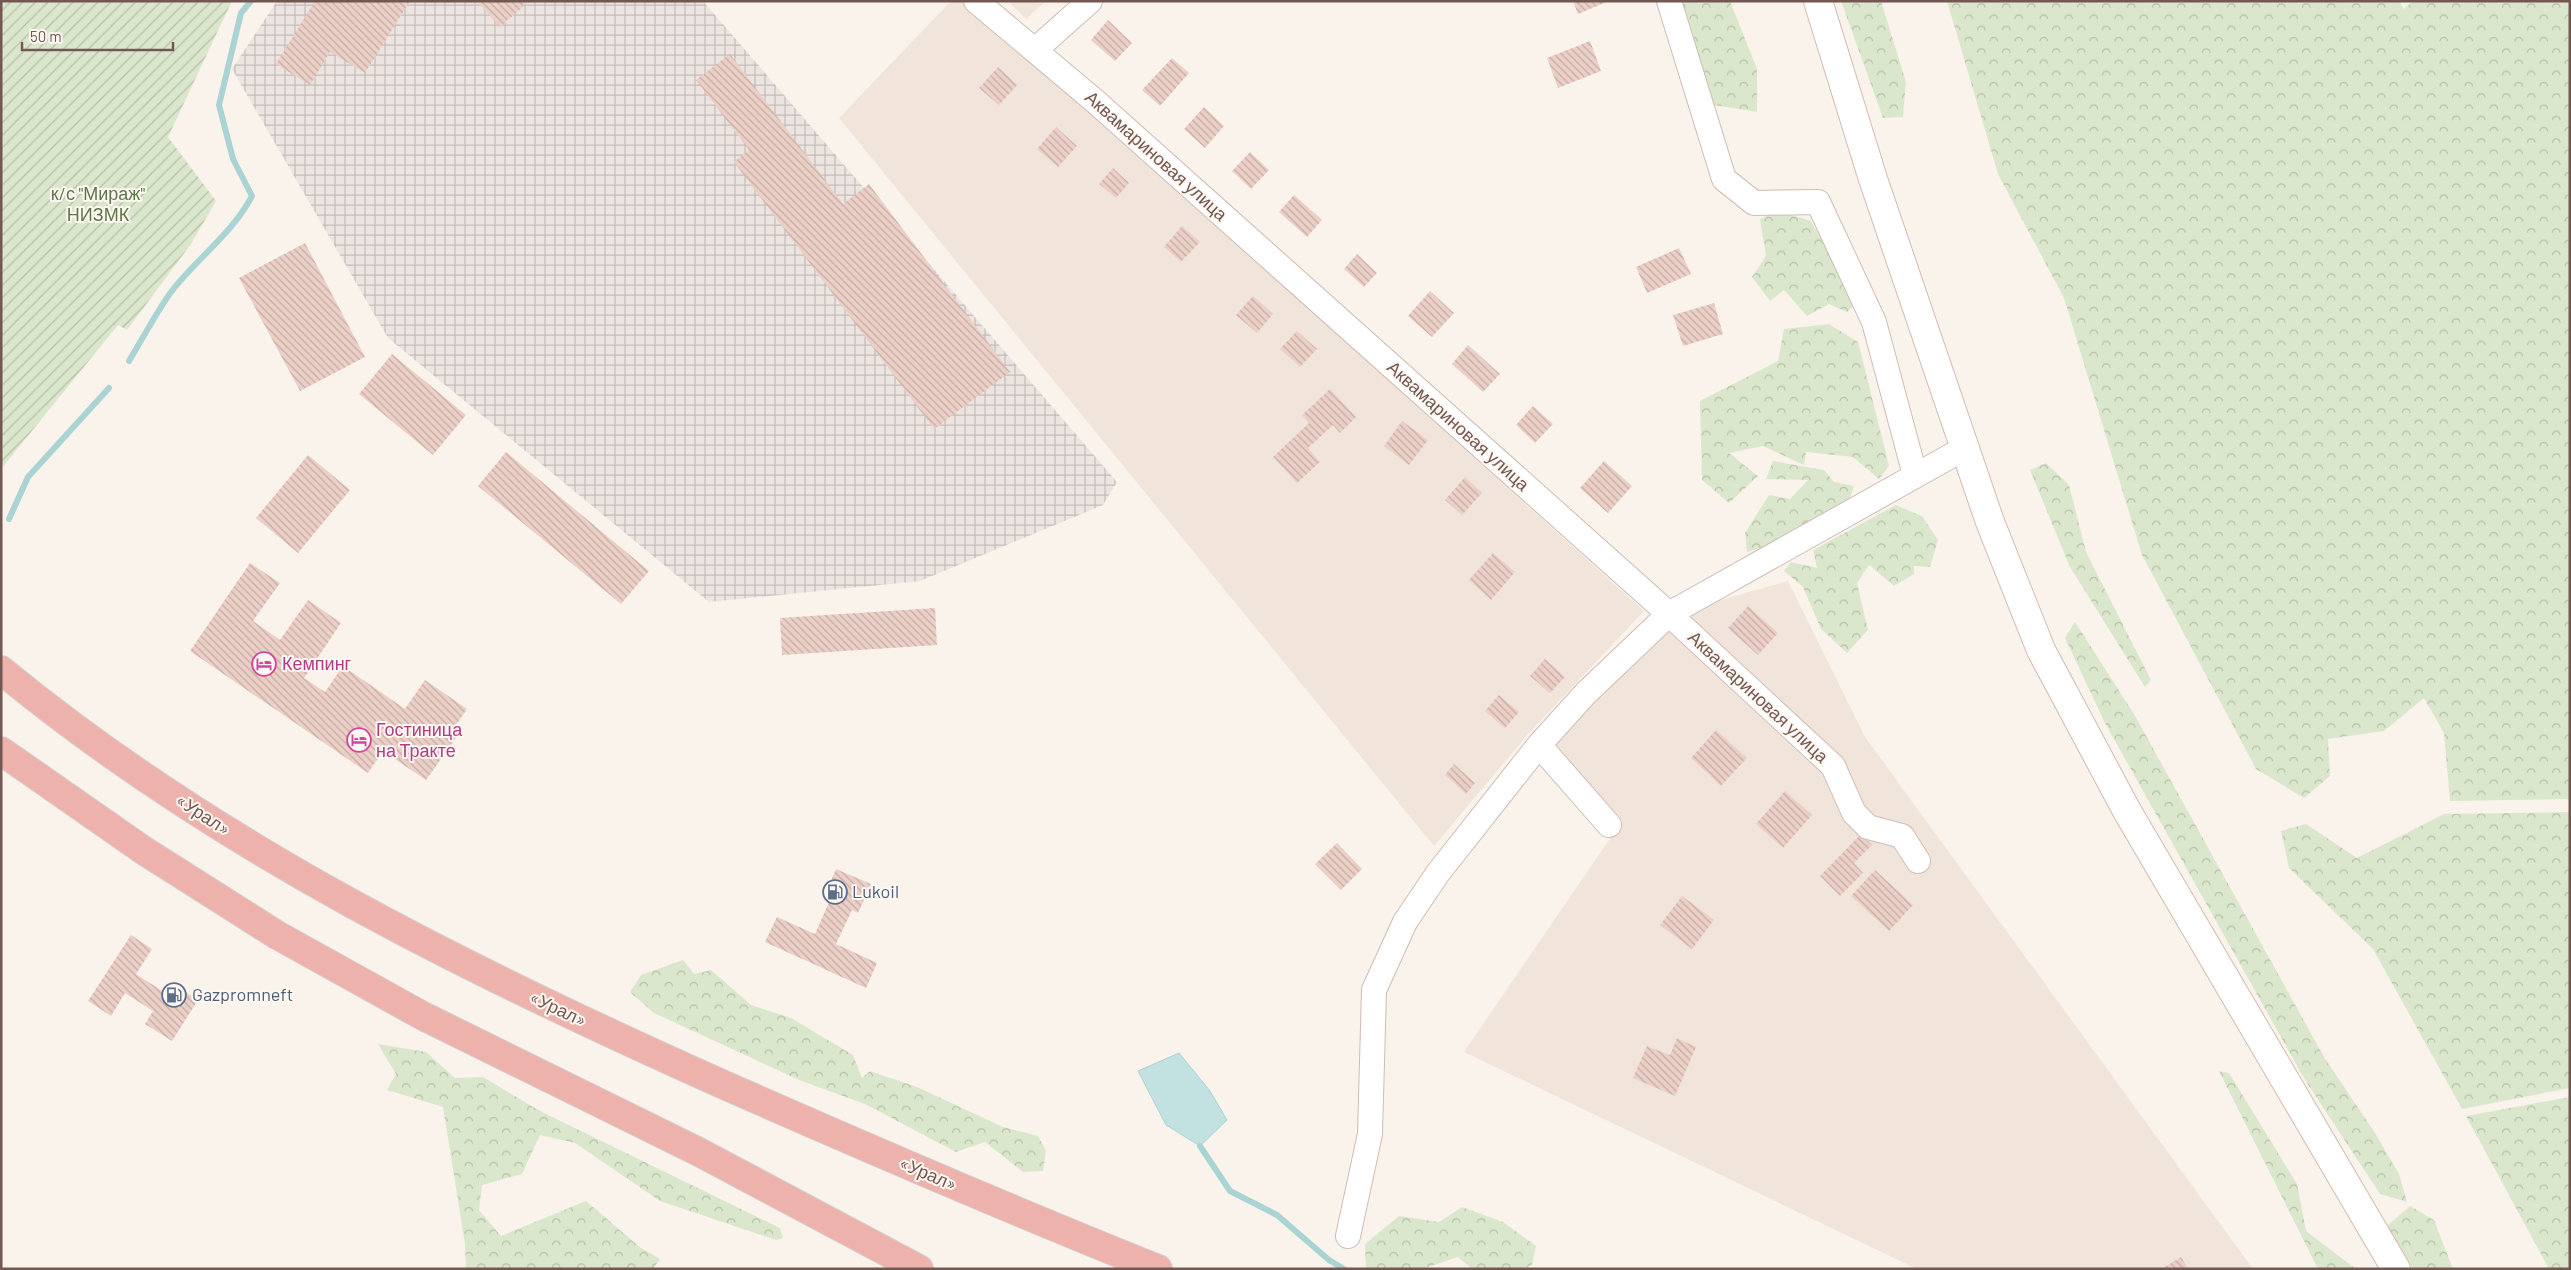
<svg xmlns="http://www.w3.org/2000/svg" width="2571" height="1270" viewBox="0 0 2571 1270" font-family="Barlow,sans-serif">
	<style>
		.residential { fill: #f1e4db }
		.industrial { fill: url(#industrial-grid) }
		.forest { fill: url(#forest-crowns) }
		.garden { fill: url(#garden-furrows) }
		.water { fill: #c2e2e2; stroke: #aad3d3 }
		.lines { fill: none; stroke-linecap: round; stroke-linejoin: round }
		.stream { stroke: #aad3d3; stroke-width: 6 }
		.building { fill: url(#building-back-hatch) }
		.street-casing { stroke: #cebcb6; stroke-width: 26 }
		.secondary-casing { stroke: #d0bbb4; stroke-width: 30 }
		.highway-casing { stroke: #d8d0cf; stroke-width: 30 }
		.street { stroke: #fff; stroke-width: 24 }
		.secondary { stroke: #fff; stroke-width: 28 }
		.highway { stroke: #ecb2ab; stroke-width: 28 }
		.labels { text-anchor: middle; stroke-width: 4; stroke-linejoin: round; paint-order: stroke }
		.street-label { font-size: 18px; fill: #735852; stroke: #fdf7f2 }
		.park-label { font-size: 18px; fill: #5e774b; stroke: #fdf7f2 }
		.hotel-label { font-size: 18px; fill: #b23c85; stroke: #fdf7f2; text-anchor: start }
		.service-label { font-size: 18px; fill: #4e5e75; stroke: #fdf7f2; text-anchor: start }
	</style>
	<defs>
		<pattern id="industrial-grid" width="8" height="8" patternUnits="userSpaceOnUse" patternTransform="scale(1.25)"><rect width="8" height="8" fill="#ebe4e1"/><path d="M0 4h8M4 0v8" fill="none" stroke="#c3bcb9"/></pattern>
		<pattern id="forest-crowns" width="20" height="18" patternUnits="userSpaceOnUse" patternTransform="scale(1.25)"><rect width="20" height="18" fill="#dbe7cc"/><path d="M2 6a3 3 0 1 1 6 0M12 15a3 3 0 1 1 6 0" fill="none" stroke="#b6bea8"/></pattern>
		<pattern id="garden-furrows" width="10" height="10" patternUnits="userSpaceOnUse" patternTransform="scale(1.25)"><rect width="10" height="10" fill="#dbe7cc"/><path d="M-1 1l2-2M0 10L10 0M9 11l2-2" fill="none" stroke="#b6bea8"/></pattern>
		<pattern id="building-back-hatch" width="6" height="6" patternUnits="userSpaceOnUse" patternTransform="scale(1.25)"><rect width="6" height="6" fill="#ecd0c7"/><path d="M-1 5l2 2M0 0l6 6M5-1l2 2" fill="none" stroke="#c4aca4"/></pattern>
	</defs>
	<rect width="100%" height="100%" fill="#faf3ec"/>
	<path class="residential" d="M 951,1 L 967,1 L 1644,611 L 1528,734 L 1434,846 L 839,118 Z
		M 1008,1 L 1046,1 L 1026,19 Z
		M 1788,581 L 1865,737 L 2253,1269 L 1917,1269 L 1464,1052 L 1622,821 L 1540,743 L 1668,615 Z"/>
	<path class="industrial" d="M 277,1 L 703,1 L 1117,482 L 1103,505 L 920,581 L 709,602 L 388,338 L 232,69 Z"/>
	<path class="forest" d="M 1676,1 L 1730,1 L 1757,69 L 1757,112 L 1708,104 Z
		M 1841,1 L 1881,1 L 1906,82 L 1903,117 L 1883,118 Z
		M 1947,1 L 2400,1 L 2403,9 L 2413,1 L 2567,1 L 2570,7 L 2570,799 L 2450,801 L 2444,733 L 2424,698 L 2384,731 L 2328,739 L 2330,776 L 2304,798 L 2256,769 L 2142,555 L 2064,298 L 1998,174 Z
		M 1777,211 L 1811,221 L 1856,304 L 1847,312 L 1829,304 L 1807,316 L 1784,290 L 1770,301 L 1752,277 L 1766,256 L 1760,219 Z
		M 1829,324 L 1858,342 L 1889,466 L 1879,479 L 1853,457 L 1806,452 L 1804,465 L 1763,446 L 1729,453 L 1758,476 L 1729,503 L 1702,480 L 1700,401 L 1778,361 L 1784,329 Z
		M 1773,461 L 1824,470 L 1834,482 L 1854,486 L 1850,498 L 1781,541 L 1747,552 L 1745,533 L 1769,495 L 1790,499 L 1808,480 L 1766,479 Z
		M 2046,463 L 2069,485 L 2086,552 L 2151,680 L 2145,687 L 2070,567 L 2030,470 Z
		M 1896,505 L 1922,516 L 1938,540 L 1930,567 L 1914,566 L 1914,574 L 1894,586 L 1869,565 L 1857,583 L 1868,630 L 1847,653 L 1821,629 L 1803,587 L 1784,571 L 1791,562 L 1817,568 L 1813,550 Z
		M 2075,622 L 2134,714 L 2324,1057 L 2375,1133 L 2399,1174 L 2407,1202 L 2380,1194 L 2305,1080 L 2105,723 L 2065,638 Z
		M 2570,812 L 2570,1088 L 2462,1109 L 2373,949 L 2289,868 L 2281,831 L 2306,824 L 2357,858 L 2444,814 Z
		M 683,960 L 694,974 L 711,970 L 751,1005 L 791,1018 L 853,1055 L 862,1078 L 870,1071 L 917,1087 L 1003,1127 L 1038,1136 L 1046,1151 L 1043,1171 L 1023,1172 L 985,1142 L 956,1152 L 865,1104 L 799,1080 L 654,1013 L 630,992 L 641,975 Z
		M 378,1044 L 426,1052 L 455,1078 L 483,1077 L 540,1111 L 780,1228 L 783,1238 L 776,1240 L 660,1201 L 575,1143 L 540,1135 L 522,1174 L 482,1185 L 479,1210 L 501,1236 L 586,1201 L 641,1248 L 660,1259 L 653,1269 L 466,1269 L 465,1244 L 443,1107 L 387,1090 L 396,1074 Z
		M 2219,1071 L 2229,1073 L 2297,1184 L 2306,1231 L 2356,1269 L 2318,1269 Z
		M 2570,1097 L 2570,1269 L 2549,1269 L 2466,1116 Z
		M 2410,1206 L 2434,1220 L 2453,1269 L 2413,1269 L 2387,1226 Z
		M 1462,1207 L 1503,1222 L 1536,1246 L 1532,1265 L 1524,1269 L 1472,1269 L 1458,1257 L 1422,1269 L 1366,1269 L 1365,1244 L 1399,1216 L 1439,1222 Z"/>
	<path class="garden" d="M 1,1 L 232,1 L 168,137 L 216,201 L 191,244 L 127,330 L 118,325 L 1,469 Z"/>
	<path class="water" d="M 1179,1053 L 1210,1091 L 1227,1120 L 1200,1146 L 1166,1125 L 1138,1071 Z"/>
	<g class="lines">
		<path class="stream" d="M 129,361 C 143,338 156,313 171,292 C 197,258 232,234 252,196 L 233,159 L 219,105 L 241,13 L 251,1
			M 9,519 L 28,477 L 109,388
			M 1200,1146 L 1230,1191 L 1277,1215 L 1329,1260 L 1344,1269"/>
	</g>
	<path class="building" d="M 315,1 L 410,1 L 365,73 L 330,52 L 310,85 L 276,64 Z
		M 477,1 L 526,1 L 527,3 L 500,27 Z
		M 1573,1 L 1609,1 L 1578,14 Z
		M 1108,20 L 1132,43 L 1115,61 L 1091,40 Z
		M 1590,41 L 1601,71 L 1558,88 L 1547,58 Z
		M 730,54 L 843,204 L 869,184 L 1010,372 L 934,429 L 734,162 L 749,150 L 696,80 Z
		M 1172,58 L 1189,73 L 1160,106 L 1142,90 Z
		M 998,67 L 1017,85 L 999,105 L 979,88 Z
		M 1204,107 L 1224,126 L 1205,148 L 1184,129 Z
		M 1056,127 L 1077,146 L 1058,167 L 1037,149 Z
		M 1250,152 L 1269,170 L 1251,189 L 1232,171 Z
		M 1113,168 L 1129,183 L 1116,198 L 1099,184 Z
		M 1294,195 L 1322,220 L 1307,237 L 1279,212 Z
		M 1182,226 L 1200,242 L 1181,262 L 1164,247 Z
		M 305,243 L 365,357 L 300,391 L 239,278 Z
		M 1679,248 L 1691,274 L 1647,293 L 1636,267 Z
		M 1357,254 L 1377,273 L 1364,287 L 1344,269 Z
		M 1430,291 L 1454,313 L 1432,337 L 1408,316 Z
		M 1253,296 L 1273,314 L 1257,333 L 1236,315 Z
		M 1714,303 L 1723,334 L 1683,346 L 1673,315 Z
		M 1297,331 L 1317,349 L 1300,367 L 1280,349 Z
		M 1468,345 L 1500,374 L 1483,392 L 1452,364 Z
		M 392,354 L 466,415 L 433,455 L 359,394 Z
		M 1330,389 L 1356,417 L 1340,433 L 1333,425 L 1308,448 L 1320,462 L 1297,483 L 1273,457 L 1309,423 L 1302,415 Z
		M 1533,406 L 1553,424 L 1535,443 L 1516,425 Z
		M 1402,421 L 1428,440 L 1409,465 L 1384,446 Z
		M 506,452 L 649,571 L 621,604 L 478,486 Z
		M 308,455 L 350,490 L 298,553 L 256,518 Z
		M 1604,461 L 1632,486 L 1608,513 L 1580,488 Z
		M 1465,477 L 1482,493 L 1462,515 L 1445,500 Z
		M 1493,553 L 1515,572 L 1491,600 L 1469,580 Z
		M 250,563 L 280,583 L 253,621 L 280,640 L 308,600 L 341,623 L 304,678 L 325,692 L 343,666 L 405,709 L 425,680 L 467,709 L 452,731 L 458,735 L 426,780 L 383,751 L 368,773 L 190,651 Z
		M 1748,606 L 1778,633 L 1758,655 L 1728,628 Z
		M 935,608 L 937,645 L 782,655 L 780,618 Z
		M 1545,659 L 1565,677 L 1550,693 L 1530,676 Z
		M 1499,695 L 1519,712 L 1505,728 L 1485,711 Z
		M 1716,730 L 1747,758 L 1721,786 L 1691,758 Z
		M 1454,764 L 1475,783 L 1466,794 L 1445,775 Z
		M 1785,791 L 1812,815 L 1783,848 L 1756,824 Z
		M 1861,834 L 1872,845 L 1854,863 L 1863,873 L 1840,896 L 1820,876 Z
		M 1337,843 L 1362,869 L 1341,890 L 1315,864 Z
		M 836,869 L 871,884 L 858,913 L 852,910 L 836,944 L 877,963 L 866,988 L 765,942 L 777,917 L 815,934 L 830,900 L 824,898 Z
		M 1875,870 L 1913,905 L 1889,931 L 1851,896 Z
		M 1682,896 L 1714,920 L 1692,949 L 1660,925 Z
		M 131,935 L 152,949 L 136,974 L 167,994 L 173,984 L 198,1000 L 172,1041 L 145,1024 L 153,1011 L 125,993 L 111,1016 L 88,1001 Z
		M 1677,1038 L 1696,1047 L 1675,1096 L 1633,1078 L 1647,1046 L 1670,1055 Z
		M 2181,1257 L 2188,1269 L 2161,1269 Z"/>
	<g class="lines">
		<g class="street-casing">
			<path id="street" d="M 976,1 L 1096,102 L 1669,614 L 1833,766 L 1854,813 L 1868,827 L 1902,836 L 1918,861
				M 1669,1 L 1724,179 L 1754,203 L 1818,202 L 1874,322 L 1915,475
				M 1035,50 L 1090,1
				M 1539,745 L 1609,825
				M 1348,1236 L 1370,1134 L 1374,990 L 1405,922 L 1438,873 L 1539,745 L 1586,693 L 1669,614 L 1965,448"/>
		</g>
		<g class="secondary-casing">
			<path id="secondary" d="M 1818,1 L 1873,179 L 1990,522 L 2041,650 L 2127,811 L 2396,1269"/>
		</g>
		<g class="highway-casing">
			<path id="highway" d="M 1,670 C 216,847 469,971 722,1084 C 867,1148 1011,1210 1158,1269
				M 1,751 L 143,850 L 277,935 L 423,1016 L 699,1152 L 919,1269"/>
		</g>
		<use href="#street" class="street"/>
		<use href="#secondary" class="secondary"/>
		<use href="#highway" class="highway"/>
	</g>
	<defs>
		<g id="hotel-ring" transform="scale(1.25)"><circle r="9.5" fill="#fdf7f2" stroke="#d1479c" stroke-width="1.5"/><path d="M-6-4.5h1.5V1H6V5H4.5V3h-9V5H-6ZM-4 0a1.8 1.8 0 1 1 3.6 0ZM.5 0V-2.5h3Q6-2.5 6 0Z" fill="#d1479c"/></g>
		<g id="fuel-ring" transform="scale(1.25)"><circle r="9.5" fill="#fdf7f2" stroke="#5c6f8a" stroke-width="1.5"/><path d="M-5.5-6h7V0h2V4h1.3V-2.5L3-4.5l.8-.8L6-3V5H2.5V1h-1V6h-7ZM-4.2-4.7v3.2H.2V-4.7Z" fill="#5c6f8a"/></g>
	</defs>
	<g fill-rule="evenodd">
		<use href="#hotel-ring" x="264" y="664"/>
		<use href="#hotel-ring" x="359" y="740"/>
		<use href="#fuel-ring" x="835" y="892"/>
		<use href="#fuel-ring" x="174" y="995"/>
	</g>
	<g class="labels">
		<g class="street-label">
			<text transform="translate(1156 156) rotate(42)" y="6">Аквамариновая улица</text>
			<text transform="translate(1458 426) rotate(42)" y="6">Аквамариновая улица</text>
			<text transform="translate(1758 697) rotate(43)" y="6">Аквамариновая улица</text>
			<text transform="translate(203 815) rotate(33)" y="6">«Урал»</text>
			<text transform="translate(558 1009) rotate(25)" y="6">«Урал»</text>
			<text transform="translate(928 1174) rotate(23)" y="6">«Урал»</text>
		</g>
		<g class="park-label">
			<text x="98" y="200">к/с "Мираж"<tspan x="98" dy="21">НИЗМК</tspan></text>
		</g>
		<g class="hotel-label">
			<text x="282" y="670">Кемпинг</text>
			<text x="376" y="736">Гостиница<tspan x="376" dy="21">на Тракте</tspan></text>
		</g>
		<g class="service-label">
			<text x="852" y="898">Lukoil</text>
			<text x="192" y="1001">Gazpromneft</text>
		</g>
	</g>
	<rect width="2571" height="1270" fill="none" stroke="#735852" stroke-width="5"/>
	<path d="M22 42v8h151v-8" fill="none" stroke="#735852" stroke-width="2.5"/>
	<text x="30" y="42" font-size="15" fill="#735852" stroke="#fdf7f2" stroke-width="4" paint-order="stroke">50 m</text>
</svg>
